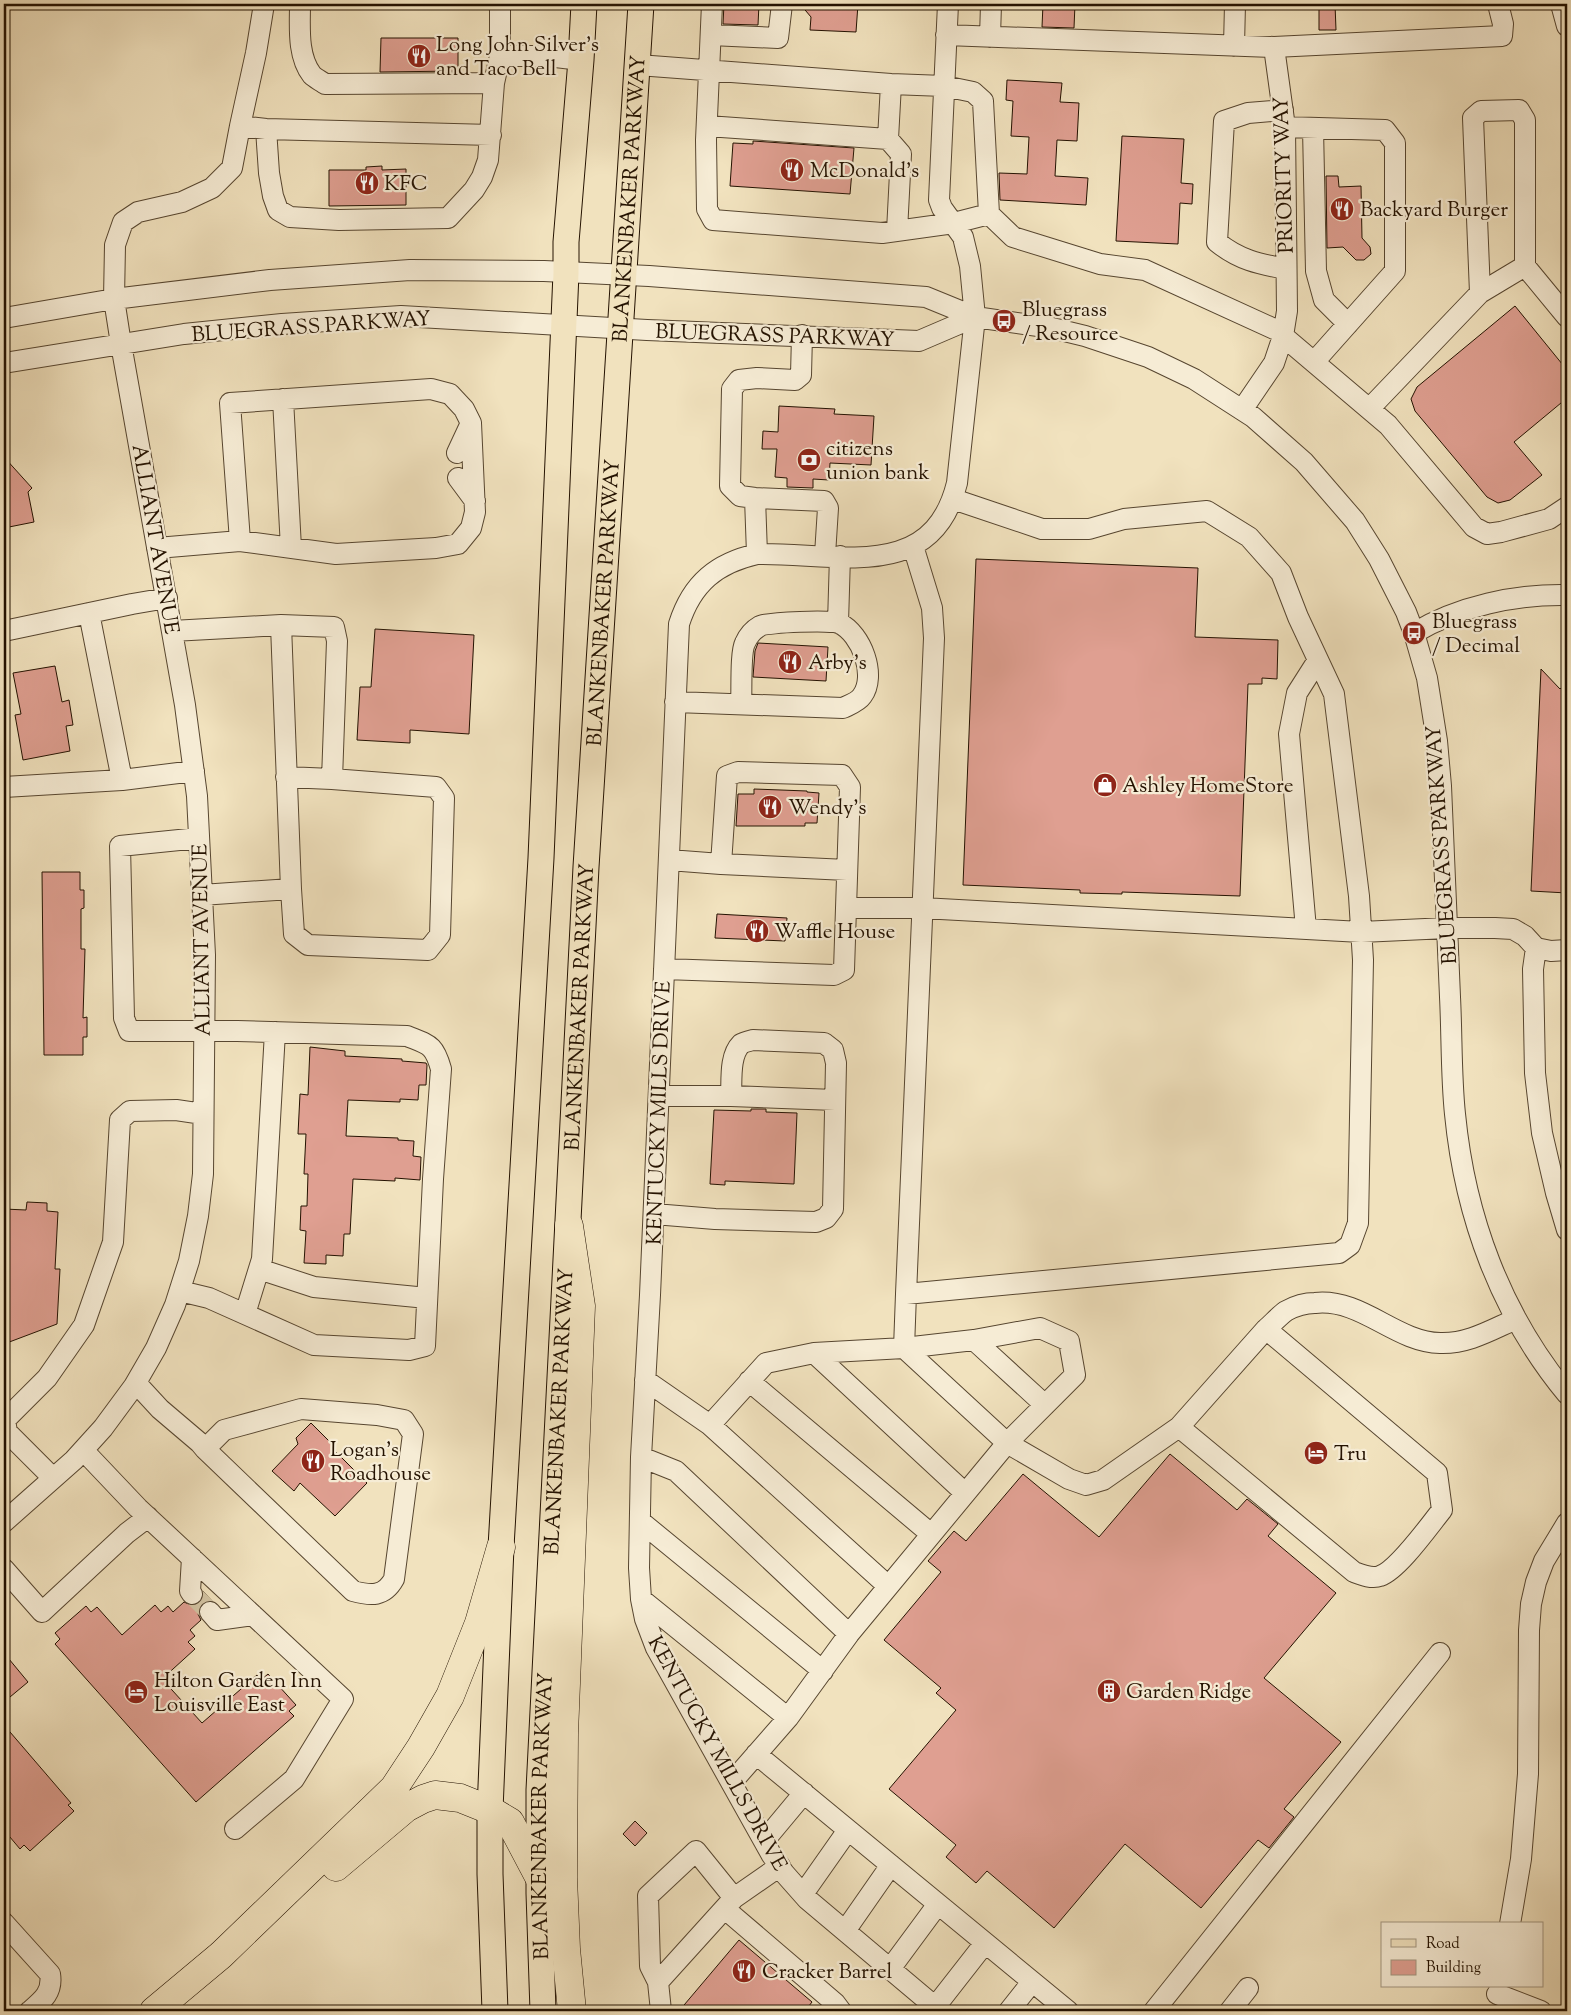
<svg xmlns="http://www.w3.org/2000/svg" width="1571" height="2015" viewBox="0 0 1571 2015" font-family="'Sorts Mill Goudy',serif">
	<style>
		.building { fill: #df9f91; stroke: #241201 }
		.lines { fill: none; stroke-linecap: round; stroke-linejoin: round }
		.minor-tunnel { stroke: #d2c3a2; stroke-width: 20; stroke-dasharray: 20 10; stroke-linecap: butt }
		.minor-casing { stroke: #574630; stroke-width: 22 }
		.major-casing { stroke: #241201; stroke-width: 27 }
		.highway-casing { stroke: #241201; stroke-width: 29 }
		.minor { stroke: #f6ecd5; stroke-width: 20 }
		.major { stroke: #f1e2be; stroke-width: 25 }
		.highway { stroke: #f1e2be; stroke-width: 28 }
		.labels { text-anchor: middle; stroke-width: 4.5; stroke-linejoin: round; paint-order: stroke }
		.poi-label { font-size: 21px; fill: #241201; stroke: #f6ecd5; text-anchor: start }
		.street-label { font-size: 21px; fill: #241201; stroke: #f6ecd5 }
	</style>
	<rect width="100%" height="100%" fill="#f1e2be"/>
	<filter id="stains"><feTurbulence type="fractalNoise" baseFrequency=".004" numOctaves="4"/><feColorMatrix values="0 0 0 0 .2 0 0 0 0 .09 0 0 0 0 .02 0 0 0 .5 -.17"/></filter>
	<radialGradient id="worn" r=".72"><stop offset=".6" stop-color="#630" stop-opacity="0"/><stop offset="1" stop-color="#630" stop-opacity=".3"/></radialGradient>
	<path class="building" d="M 724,4 L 759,4 L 758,25 L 723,24 Z
		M 800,4 L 858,4 L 856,32 L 810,30 L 811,17 Z
		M 1043,4 L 1075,4 L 1074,28 L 1042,27 Z
		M 1319,4 L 1335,4 L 1336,30 L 1319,30 Z
		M 381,38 L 458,38 L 458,71 L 380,72 Z
		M 1007,80 L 1062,83 L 1060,102 L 1079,103 L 1077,141 L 1057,140 L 1055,176 L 1088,178 L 1086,205 L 1000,200 L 999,173 L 1027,174 L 1029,137 L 1011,136 L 1013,101 L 1006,100 Z
		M 1122,136 L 1184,139 L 1181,183 L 1193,184 L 1192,204 L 1180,203 L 1178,244 L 1116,241 Z
		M 753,141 L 854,148 L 850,194 L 730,186 L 733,143 L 753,144 Z
		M 382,166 L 382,170 L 406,169 L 406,205 L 329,206 L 329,170 L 366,170 L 366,167 Z
		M 1326,176 L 1338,176 L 1339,187 L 1361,186 L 1362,238 L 1370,247 L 1371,254 L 1364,260 L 1356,260 L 1343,247 L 1327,248 Z
		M 1515,306 L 1567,370 L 1567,398 L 1514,442 L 1542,475 L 1510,500 L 1498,503 L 1487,497 L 1415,411 L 1411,399 L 1417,387 Z
		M 779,406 L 835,409 L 834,414 L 874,416 L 871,465 L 830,463 L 829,480 L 813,479 L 813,488 L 787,487 L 787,478 L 775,477 L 777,449 L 762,449 L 763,431 L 778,432 Z
		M 4,457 L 32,488 L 28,492 L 34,522 L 4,528 Z
		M 976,559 L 1198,568 L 1195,637 L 1278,640 L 1277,679 L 1262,678 L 1262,684 L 1248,684 L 1240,896 L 1122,892 L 1122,894 L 1080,893 L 1080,890 L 963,885 Z
		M 375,629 L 474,635 L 469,734 L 410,730 L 410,743 L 357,740 L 360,687 L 371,687 Z
		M 758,643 L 828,647 L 826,681 L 753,677 L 755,651 Z
		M 55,666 L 62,702 L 69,700 L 73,725 L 66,726 L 70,751 L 23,760 L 15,715 L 21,714 L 13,673 Z
		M 1541,669 L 1560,689 L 1567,682 L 1567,893 L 1531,891 Z
		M 754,789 L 807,791 L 807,792 L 819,793 L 817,823 L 805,823 L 805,826 L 736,826 L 738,794 L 754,794 Z
		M 42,872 L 80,872 L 80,890 L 84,890 L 84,908 L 81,909 L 81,949 L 85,949 L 83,1018 L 87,1017 L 87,1037 L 83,1037 L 83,1055 L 44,1055 Z
		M 717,914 L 787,918 L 785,941 L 715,938 Z
		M 310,1047 L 345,1051 L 345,1056 L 402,1059 L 402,1061 L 426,1063 L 427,1065 L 426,1085 L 419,1085 L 418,1100 L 400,1099 L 400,1102 L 348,1100 L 346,1136 L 398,1138 L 398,1140 L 414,1141 L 413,1156 L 421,1157 L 420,1180 L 395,1178 L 395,1181 L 353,1179 L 350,1234 L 344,1234 L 343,1256 L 326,1255 L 326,1264 L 304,1263 L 306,1231 L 300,1230 L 301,1206 L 307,1206 L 308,1174 L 304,1174 L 306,1134 L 298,1134 L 300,1094 L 308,1095 Z
		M 751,1109 L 766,1109 L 766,1112 L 797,1113 L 794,1184 L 725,1181 L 725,1185 L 710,1184 L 714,1110 L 751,1111 Z
		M 27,1202 L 47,1203 L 47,1211 L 58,1212 L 55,1269 L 60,1269 L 57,1324 L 4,1344 L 4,1209 L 26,1210 Z
		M 311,1423 L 336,1448 L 334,1450 L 367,1483 L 335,1516 L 300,1483 L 294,1491 L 272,1471 L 298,1444 L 296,1438 Z
		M 1170,1454 L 1237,1510 L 1247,1499 L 1278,1524 L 1268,1536 L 1336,1593 L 1264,1678 L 1341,1742 L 1284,1809 L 1294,1817 L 1269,1848 L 1258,1840 L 1201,1908 L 1125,1844 L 1054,1928 L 987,1871 L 976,1883 L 946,1857 L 956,1845 L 889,1789 L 956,1710 L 936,1693 L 941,1688 L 884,1640 L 941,1572 L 928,1561 L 954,1531 L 966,1541 L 1023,1474 L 1099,1537 Z
		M 203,1591 L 212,1601 L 202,1603 L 198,1614 L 201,1620 L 190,1630 L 195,1636 L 188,1642 L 195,1649 L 162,1679 L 202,1723 L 257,1675 L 261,1680 L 268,1674 L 296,1705 L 289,1711 L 294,1716 L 196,1802 L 55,1644 L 60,1639 L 55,1633 L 86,1606 L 91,1612 L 97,1607 L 122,1635 L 155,1605 L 161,1612 L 168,1606 L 173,1612 L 184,1602 L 193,1606 L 202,1600 Z
		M 4,1653 L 28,1682 L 4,1702 Z
		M 4,1725 L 71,1803 L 68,1805 L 74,1811 L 30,1851 L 24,1845 L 20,1849 L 4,1830 Z
		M 635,1821 L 647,1833 L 635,1846 L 623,1834 Z
		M 739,1940 L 812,2002 L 805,2011 L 679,2011 Z"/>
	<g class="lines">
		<path class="minor-tunnel" d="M 192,1594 L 210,1612"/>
		<g class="minor-casing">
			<path id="minor" d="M 264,4 L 256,53 L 240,126 L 266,129 L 491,135
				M 300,4 C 300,26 297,56 312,75 C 315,78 321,81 325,84 L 494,83
				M 498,4 L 500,5 L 500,56 L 547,56 L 581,60
				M 712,4 L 706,140 L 707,209 L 713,220 L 882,233 L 954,223 L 989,214
				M 1561,4 L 1567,26
				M 711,35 L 778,38 L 782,4
				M 946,35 L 1274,47 L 1285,127 L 1287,311 L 1283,336 L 1274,363 L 1242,410
				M 990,37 L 991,4
				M 1234,46 L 1235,4
				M 1274,47 L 1502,36 L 1503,24 L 1498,4
				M 638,65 L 891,84 L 944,86 L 973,92 L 983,101 L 989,214 L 1013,237 L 1100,264 L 1145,270 L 1283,333
				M 1283,110 L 1248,113 L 1224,121 L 1217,242 C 1239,260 1259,264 1286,269
				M 707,126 L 888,139 L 901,154 L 897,231
				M 1285,127 L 1385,130 L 1395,143 L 1395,271 L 1314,362
				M 1313,128 L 1316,271 L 1324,300 L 1348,324
				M 266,129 L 269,173 L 273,196 L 278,210 L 290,217 L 339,220 L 448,218 L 474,190 L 482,177 L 488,160 L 494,83 L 500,56
				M 888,139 L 891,84
				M 1480,293 L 1525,266
				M 4,318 L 114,299 L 270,280 L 410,270 L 544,271 L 649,276 L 926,297 L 975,317 L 1052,328 L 1085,336 L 1148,357 L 1194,379 L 1253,417 L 1304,462 L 1355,521 L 1379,559 L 1406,612 L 1414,633 L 1427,678 L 1437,741 L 1441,786 C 1444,856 1447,927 1450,997 C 1452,1036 1451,1076 1455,1114 C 1465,1217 1501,1314 1567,1394
				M 802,335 L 801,375 L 795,380 L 757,378 L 739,380 L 732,389 L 730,486 L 740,496 L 755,498 L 824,501 L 828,508 L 825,555
				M 1283,336 L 1388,425 L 1474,527 L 1487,534 L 1501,532 L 1549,519 L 1567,507
				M 4,363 L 184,334 L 282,324 L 401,316 L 647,330 L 919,341 L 975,317
				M 283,399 L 291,548
				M 1369,409 L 1480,293 L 1473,118 L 1481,111 L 1519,110 L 1525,120 L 1525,266 L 1567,317
				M 457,453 L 471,423
				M 458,478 L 475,501
				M 755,498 L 757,554
				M 913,546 L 932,608 L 934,638 L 906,1294 L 1339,1253 L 1350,1245 L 1358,1223 L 1363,960 L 1359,896 L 1334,694 L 1298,617 L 1281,573 L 1249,537 L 1207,511 L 1124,519 L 1089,529 L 1042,529 L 953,499
				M 157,548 L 240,541 L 336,554 L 436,548 L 458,544 L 471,528 L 475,512 L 471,423 L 464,409 L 450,394 L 431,389 L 230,403 L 240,541
				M 89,613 L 122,780
				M 838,623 L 840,556
				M 4,631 L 132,604 L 167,598
				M 172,631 L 281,625
				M 1414,633 C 1459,606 1516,594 1567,595
				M 675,702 L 843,708 C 849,705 858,702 862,696 C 877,676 862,634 839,623 C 833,620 767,622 760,626 C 753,630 748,636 745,643 C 740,653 742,691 741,704
				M 286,777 L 332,779
				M 4,787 L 122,780 L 194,771
				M 669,860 L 721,864 L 727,776 L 738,772 L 842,775 L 850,787 L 846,908
				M 721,864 L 847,870
				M 201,895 L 291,889 L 281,625 L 334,627 L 337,641 L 332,779 L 436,787 L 444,798 L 440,935 L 428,950 L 308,945 L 294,934 L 291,889
				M 1306,929 L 1289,734 L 1297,693 L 1318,660
				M 1536,948 L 1533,969 L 1535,1073 L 1542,1133 L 1556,1193 L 1567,1230
				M 664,969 L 834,975 L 844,970 L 846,908 L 922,908 L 1361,932 L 1447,928 L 1495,928 L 1513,929 L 1525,936 L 1536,948 L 1551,951 L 1567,950
				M 659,1096 L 731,1096
				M 654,1214 L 715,1219 L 816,1222 L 826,1218 L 833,1209 L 836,1063 L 833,1050 L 824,1043 L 753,1040 C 749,1041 744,1042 741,1044 C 729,1056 732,1081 731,1096 L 835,1100
				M 259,1269 L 314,1287 L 427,1298
				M 180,1291 L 209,1298 L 314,1345 L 409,1350 L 425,1346 L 433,1179 L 441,1069 C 434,1044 429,1045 407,1036 L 237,1031 L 129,1031 L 124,1018 L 120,846 L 199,838
				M 245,1314 L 262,1259 L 275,1032
				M 1266,1329 L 1179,1427 L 1354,1572 C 1362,1575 1372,1579 1380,1576 C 1398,1570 1429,1526 1442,1510 L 1437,1473 L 1266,1329 C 1273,1323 1279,1316 1286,1311 C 1295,1306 1305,1303 1315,1303 C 1362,1298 1395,1342 1440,1343 C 1468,1344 1491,1330 1516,1319
				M 974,1340 L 1045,1405
				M 814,1353 L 965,1493
				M 645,1380 L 710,1425 L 766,1363 L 814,1353 L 904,1348 L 1007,1443 L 1069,1479 L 1086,1485 L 1103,1480 L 1179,1427
				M 749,1381 L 931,1534
				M 136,1383 L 160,1409 L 200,1443 L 205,1449 L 353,1591 C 371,1596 384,1597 394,1579 L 413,1434 L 404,1420 L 377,1415 L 301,1409 L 224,1430 L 205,1449
				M 710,1425 L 888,1586
				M 83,1450 L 138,1508 L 343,1699 L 294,1779 L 235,1829
				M 641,1457 L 676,1471 L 849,1634
				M 53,1478 L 7,1432 L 5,1420 L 47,1378 L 84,1325 L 113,1242 L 120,1120 L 130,1111 L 176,1110 L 203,1114
				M 640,1521 L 823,1671
				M 4,1522 L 74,1460 L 103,1428 L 134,1386 L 156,1348 L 175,1305 L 189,1261 L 198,1216 L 203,1174 L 205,955 L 197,796 L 185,705 L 121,344 L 114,299 L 115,245 L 123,222 L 138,212 L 182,202 L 212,188 L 232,168 L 240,126
				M 4,1569 L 42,1612 L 127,1533 L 148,1517
				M 192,1594 L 190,1591 L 192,1558
				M 641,1599 L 788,1718
				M 210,1612 L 217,1620 L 253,1615
				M 756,1754 L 1068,2011
				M 732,1782 L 788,1718 L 849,1634 L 1007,1443 L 1075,1375 L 1069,1341 L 1040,1328 L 974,1340 L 904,1348 L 906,1294
				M 764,1841 L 804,1793
				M 803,1894 L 848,1830
				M 725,1909 L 835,2003 L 841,2011
				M 4,1923 L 50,1974 C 53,1992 43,2000 30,2011
				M 1510,1924 L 1521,1859 L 1528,1774 L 1529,1630 L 1531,1604 L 1536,1582 L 1544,1561 L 1567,1523
				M 845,1931 L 891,1865
				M 890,1969 L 938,1904
				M 658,1982 L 650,1966 L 648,1896 L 696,1851 L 734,1898
				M 1497,1994 L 1541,2011
				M 935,2007 L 985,1943
				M 661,2011 L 658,1982 L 734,1898 L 780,1866
				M 940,2011 L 807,1899 L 784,1873 L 771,1854 L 656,1648 L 645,1619 L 641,1599 L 639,1568 L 641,1457 L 650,1295 L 679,624 C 692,583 717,563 757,554 C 835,552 932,585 957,483 L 975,317 L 970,266 L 963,237 L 942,208 L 939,200 L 948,4
				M 1009,2011 L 1032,1982
				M 1154,2011 L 1440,1653
				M 1230,2011 L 1248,1988"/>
		</g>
		<g class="major-casing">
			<g id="major">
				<path d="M 495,2011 L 490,1874 L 490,1810 L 501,1547 L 541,858 L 566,273 L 566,242 L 581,60 L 584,4"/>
				<path id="s1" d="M 543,2011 L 539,1893 L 539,1790 L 586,867 L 641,4"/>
			</g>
		</g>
		<g class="highway-casing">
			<path id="highway" d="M 569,1226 L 581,1306 L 564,1734 L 563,1878 L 566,1949 L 572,2011
				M 336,1867 L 406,1808 L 423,1799 L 435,1795 L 460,1798 L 490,1810 L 510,1822 L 539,1877
				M 154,2011 L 221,1955 L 394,1788 L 421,1747 L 450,1696 L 479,1623 L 501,1547"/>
		</g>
		<use href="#minor" class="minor"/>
		<use href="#major" class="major"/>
		<use href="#highway" class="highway"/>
	</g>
	<defs>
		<g id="restaurant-disc" transform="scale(1.25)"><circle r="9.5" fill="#8f2418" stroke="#f6ecd5"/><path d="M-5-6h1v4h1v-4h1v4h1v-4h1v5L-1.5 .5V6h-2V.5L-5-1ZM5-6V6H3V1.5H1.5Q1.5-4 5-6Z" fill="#fff"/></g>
		<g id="bus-disc" transform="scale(1.25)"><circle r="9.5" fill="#8f2418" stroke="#f6ecd5"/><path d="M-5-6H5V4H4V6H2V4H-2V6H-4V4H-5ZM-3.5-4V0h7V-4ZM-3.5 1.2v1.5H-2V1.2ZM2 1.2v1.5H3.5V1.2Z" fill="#fff"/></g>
		<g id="bank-disc" transform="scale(1.25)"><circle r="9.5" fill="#8f2418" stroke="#f6ecd5"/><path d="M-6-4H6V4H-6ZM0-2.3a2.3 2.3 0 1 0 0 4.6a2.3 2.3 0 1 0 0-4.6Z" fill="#fff"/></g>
		<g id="shop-disc" transform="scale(1.25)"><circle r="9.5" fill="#8f2418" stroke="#f6ecd5"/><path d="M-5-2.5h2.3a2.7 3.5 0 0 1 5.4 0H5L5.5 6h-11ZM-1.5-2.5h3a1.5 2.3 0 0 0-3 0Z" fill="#fff"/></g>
		<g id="hotel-disc" transform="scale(1.25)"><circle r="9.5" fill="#8f2418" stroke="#f6ecd5"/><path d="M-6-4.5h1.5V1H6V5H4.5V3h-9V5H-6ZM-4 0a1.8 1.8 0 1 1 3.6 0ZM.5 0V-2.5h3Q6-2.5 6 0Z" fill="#fff"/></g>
		<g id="building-disc" transform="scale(1.25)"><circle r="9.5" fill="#8f2418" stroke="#f6ecd5"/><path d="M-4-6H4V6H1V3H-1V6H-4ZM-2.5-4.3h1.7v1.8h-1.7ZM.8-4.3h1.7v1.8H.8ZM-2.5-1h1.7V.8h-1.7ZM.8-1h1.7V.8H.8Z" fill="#fff"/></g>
	</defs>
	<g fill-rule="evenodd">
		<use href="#restaurant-disc" x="419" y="56"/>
		<use href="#restaurant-disc" x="792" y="170"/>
		<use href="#restaurant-disc" x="367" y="183"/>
		<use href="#restaurant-disc" x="1342" y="209"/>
		<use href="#bus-disc" x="1004" y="321"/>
		<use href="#bank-disc" x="809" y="460"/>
		<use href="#bus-disc" x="1414" y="633"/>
		<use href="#restaurant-disc" x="790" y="662"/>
		<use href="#shop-disc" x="1105" y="785"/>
		<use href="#restaurant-disc" x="770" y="807"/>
		<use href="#restaurant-disc" x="757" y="931"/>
		<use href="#hotel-disc" x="1316" y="1453"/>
		<use href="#restaurant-disc" x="313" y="1461"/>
		<use href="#building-disc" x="1109" y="1691"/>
		<use href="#hotel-disc" x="136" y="1692"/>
		<use href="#restaurant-disc" x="744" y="1971"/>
	</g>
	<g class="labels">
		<g class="poi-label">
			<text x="436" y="51">Long John Silver's<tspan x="436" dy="24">and Taco Bell</tspan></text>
			<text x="810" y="177">McDonald's</text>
			<text x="384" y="190">KFC</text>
			<text x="1360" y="216">Backyard Burger</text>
			<text x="1022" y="316">Bluegrass<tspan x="1022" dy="24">/ Resource</tspan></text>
			<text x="826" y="455">citizens<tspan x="826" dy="24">union bank</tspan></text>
			<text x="1432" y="628">Bluegrass<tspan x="1432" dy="24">/ Decimal</tspan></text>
			<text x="808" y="669">Arby's</text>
			<text x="1122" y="792">Ashley HomeStore</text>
			<text x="788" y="814">Wendy's</text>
			<text x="774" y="938">Waffle House</text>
			<text x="330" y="1456">Logan's<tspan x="330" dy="24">Roadhouse</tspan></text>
			<text x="1334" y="1460">Tru</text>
			<text x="154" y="1687">Hilton Garden Inn<tspan x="154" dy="24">Louisville East</tspan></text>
			<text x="1126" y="1698">Garden Ridge</text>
			<text x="762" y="1978">Cracker Barrel</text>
		</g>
		<g class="street-label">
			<text transform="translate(1283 175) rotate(-92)" y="7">PRIORITY WAY</text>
			<text dy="7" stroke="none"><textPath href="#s1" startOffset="1815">BLANKENBAKER PARKWAY</textPath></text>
			<text transform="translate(311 326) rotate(-4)" y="7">BLUEGRASS PARKWAY</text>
			<text transform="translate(775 335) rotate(2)" y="7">BLUEGRASS PARKWAY</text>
			<text transform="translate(156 539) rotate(80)" y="7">ALLIANT AVENUE</text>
			<text dy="7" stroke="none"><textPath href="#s1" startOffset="1410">BLANKENBAKER PARKWAY</textPath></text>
			<text transform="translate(1441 845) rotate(-94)" y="7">BLUEGRASS PARKWAY</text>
			<text transform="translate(201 940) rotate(-91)" y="7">ALLIANT AVENUE</text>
			<text dy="7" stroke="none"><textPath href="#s1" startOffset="1005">BLANKENBAKER PARKWAY</textPath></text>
			<text transform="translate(658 1113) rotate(-88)" y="7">KENTUCKY MILLS DRIVE</text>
			<text dy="7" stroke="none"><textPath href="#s1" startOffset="600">BLANKENBAKER PARKWAY</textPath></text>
			<text transform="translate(718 1753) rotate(61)" y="7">KENTUCKY MILLS DRIVE</text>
			<text dy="7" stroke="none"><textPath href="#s1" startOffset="195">BLANKENBAKER PARKWAY</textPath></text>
		</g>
	</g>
	<rect width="1571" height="2015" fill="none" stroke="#f1e2be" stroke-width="20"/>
	<rect x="5" y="5" width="1561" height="2005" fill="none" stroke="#241201" stroke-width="2.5"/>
	<rect x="10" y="10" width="1551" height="1995" fill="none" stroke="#241201"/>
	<rect x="1381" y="1922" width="162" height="65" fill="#f6ecd5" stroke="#a29580"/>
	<rect x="1391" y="1939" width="25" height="8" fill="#f1e2be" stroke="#a29580"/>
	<text x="1426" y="1948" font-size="15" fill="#241201">Road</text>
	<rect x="1391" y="1960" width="25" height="15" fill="#df9f91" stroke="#a29580"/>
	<text x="1426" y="1972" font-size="15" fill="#241201">Building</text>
	<rect width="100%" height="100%" filter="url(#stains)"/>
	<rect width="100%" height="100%" fill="url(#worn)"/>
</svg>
